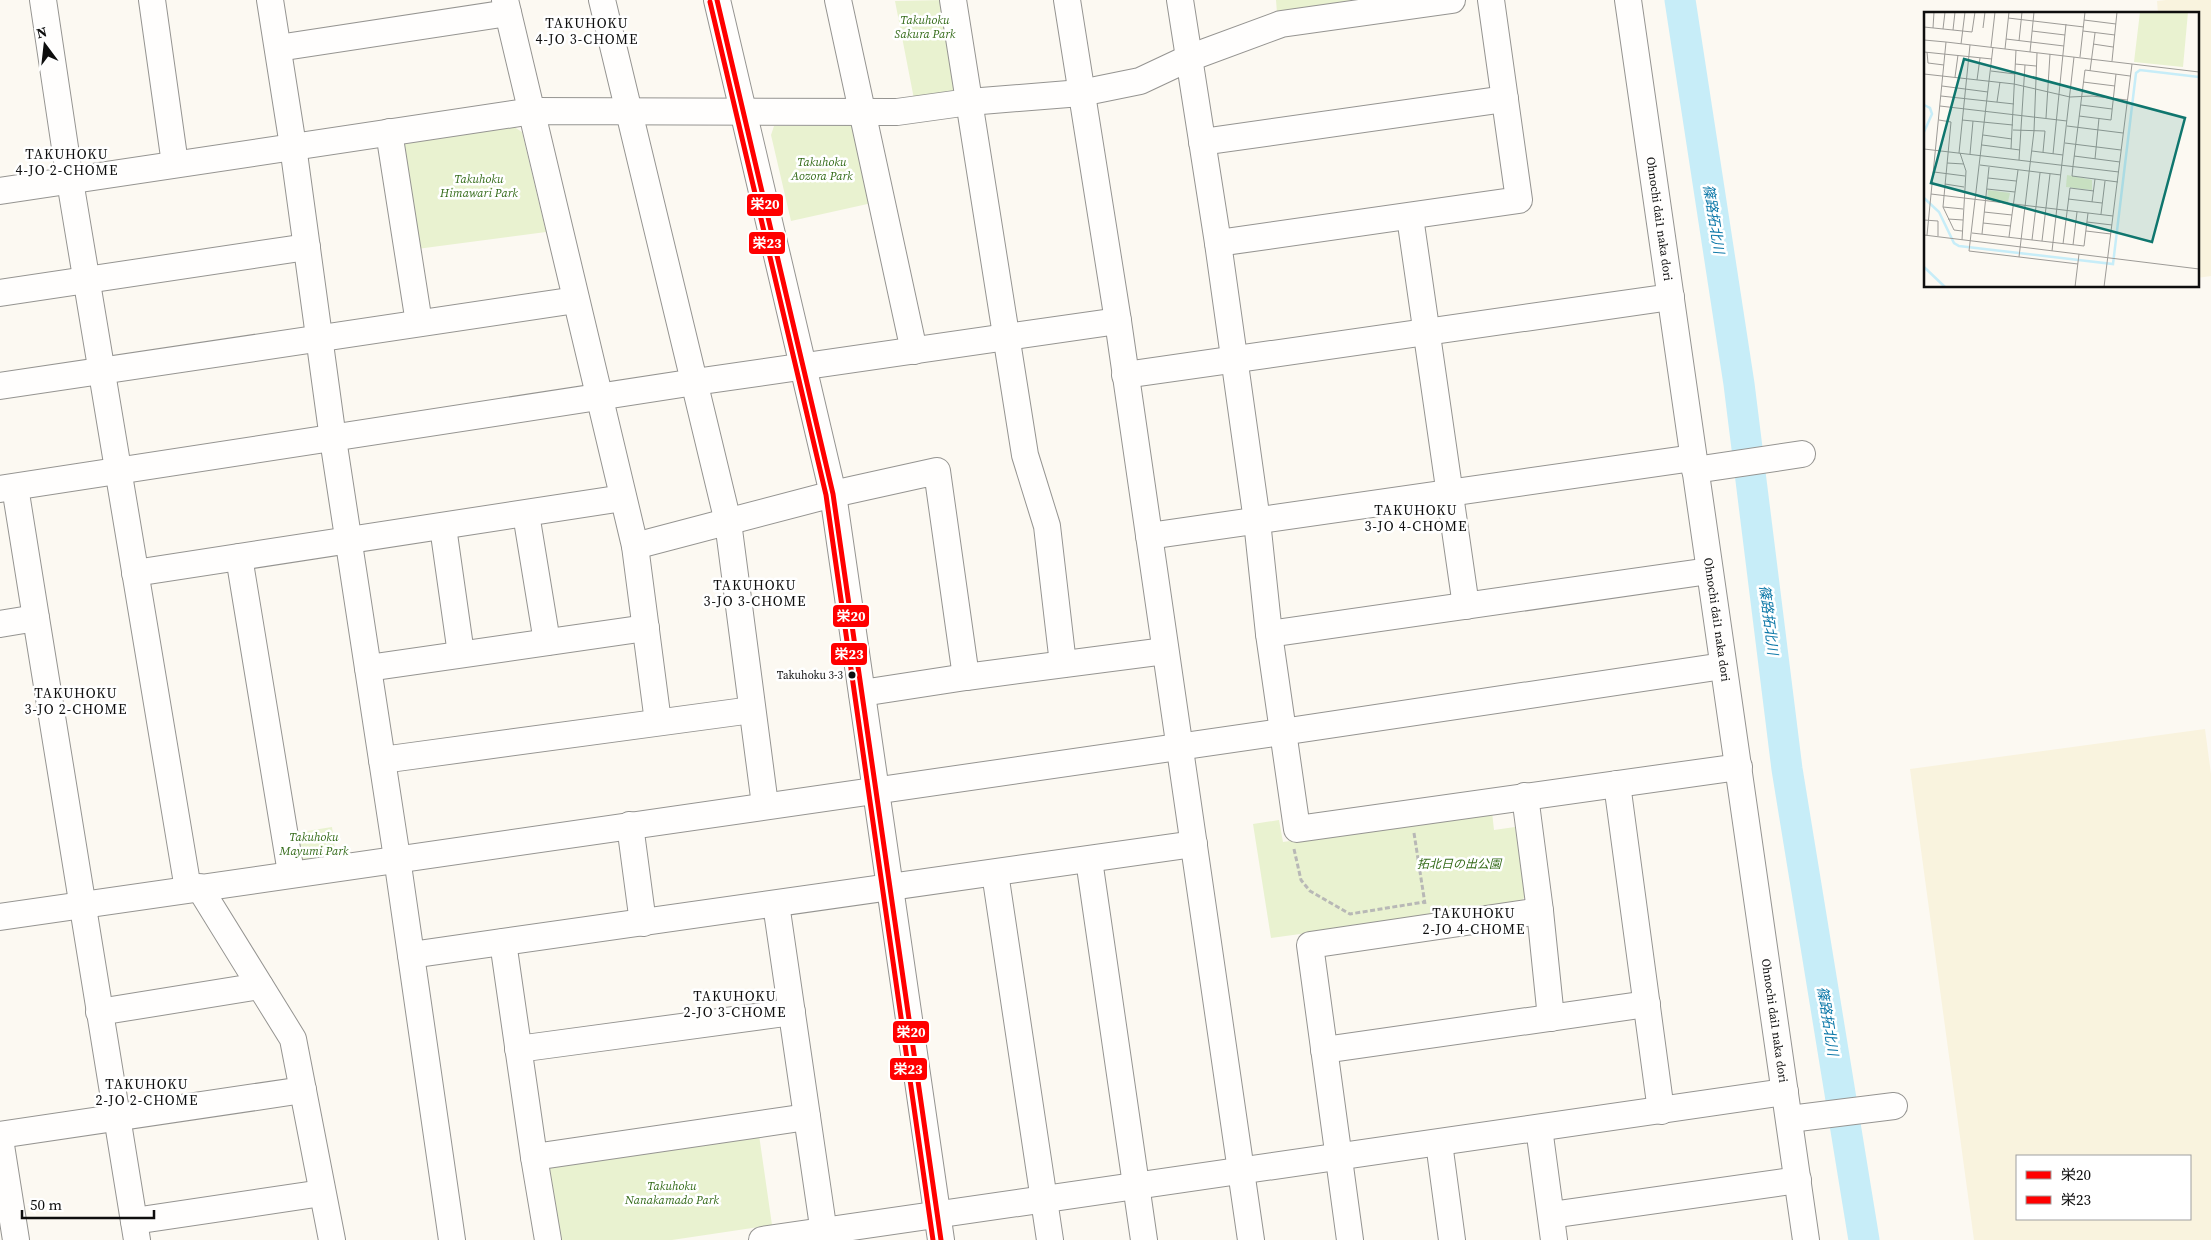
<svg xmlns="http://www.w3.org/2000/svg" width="2211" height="1240" viewBox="0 0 2211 1240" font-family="'Source Serif 4','Noto Sans JP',serif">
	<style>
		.farmland { fill: #f9f3de; fill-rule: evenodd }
		.green { fill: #e9f2d0 }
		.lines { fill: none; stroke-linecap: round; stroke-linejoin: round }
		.river { stroke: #c7edf8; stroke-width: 31 }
		.minor-casing { stroke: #959491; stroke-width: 28 }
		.path { stroke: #b8b8b6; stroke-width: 3; stroke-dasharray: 5 2.5; stroke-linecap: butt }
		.minor { stroke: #fffefd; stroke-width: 26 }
		.bus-1-casing { stroke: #fff; stroke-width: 9 }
		.bus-2-casing { stroke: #fff; stroke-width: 9 }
		.bus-1 { stroke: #f00; stroke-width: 5 }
		.bus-2 { stroke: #f00; stroke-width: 5 }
		.bus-dot { fill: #0e0e0e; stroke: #fff; stroke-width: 2 }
		.labels { text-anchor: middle; stroke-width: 5; stroke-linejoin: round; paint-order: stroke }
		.bus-label { font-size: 11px; fill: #0e0e0e; stroke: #fff; text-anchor: end }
		.park-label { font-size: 12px; font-style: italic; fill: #346b19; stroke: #fff }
		.street-label { font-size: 12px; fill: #0e0e0e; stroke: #fff }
		.neighbourhood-label { font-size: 14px; letter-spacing: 1px; fill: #0e0e0e; stroke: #fff }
		.water-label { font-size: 14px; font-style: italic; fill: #0e79a9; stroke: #fff }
		.inset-river { fill: none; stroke: #c7edf8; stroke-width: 2.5 }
		.inset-road { fill: none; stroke: #9d9b97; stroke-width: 1 }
		.view { fill: #0f766e; fill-opacity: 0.15; stroke: #0f766e; stroke-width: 2.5 }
		.inset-edge { fill: none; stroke: #0e0e0e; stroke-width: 2.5 }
		.line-badge { stroke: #fff; stroke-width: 2 }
		.badge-label { font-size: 14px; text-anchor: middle; font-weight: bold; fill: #fff }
	</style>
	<rect width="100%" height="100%" fill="#fcf9f2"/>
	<path class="farmland" d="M 2166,0 L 2211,0 L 2211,276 L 2197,278 L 2197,14 L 2158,14 L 2157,1 Z
		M 2205,729 L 2211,774 L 2211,1240 L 1974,1240 L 1910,769 ZM 2017,1156 L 2190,1156 L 2190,1219 L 2017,1219 Z"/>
	<path class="green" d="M 946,0 L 955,93 L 914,99 L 895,1 Z
		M 1276,0 L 1369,0 L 1277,13 Z
		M 511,125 L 522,132 L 546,232 L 417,249 L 401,148 L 405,144 Z
		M 850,125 L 856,130 L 872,203 L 791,221 L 771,135 L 774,126 Z
		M 1492,812 L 1494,830 L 1515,827 L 1525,896 L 1520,904 L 1271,938 L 1253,824 L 1279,820 L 1283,842 Z
		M 332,827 L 336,856 L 304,860 L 297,853 L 294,833 Z
		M 759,1135 L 772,1225 L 672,1240 L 558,1240 L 549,1169 L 553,1164 Z"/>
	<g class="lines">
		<path class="river" d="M 1680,0 L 1739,384 L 1787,769 L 1864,1240"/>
		<g class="minor-casing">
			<g id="minor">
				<path d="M 43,0 L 70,181 L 188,889"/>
				<path d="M 152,0 L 175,164"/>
				<path d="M 270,0 L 293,146 L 333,439 L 397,858 L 452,1240"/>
				<path d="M 505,0 L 635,546 L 658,722"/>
				<path d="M 602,0 L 728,522 L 765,805"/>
				<path d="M 717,0 L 833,494 L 941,1240"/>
				<path d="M 838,0 L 914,351"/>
				<path d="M 953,0 L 1025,455 L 1047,526 L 1063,664"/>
				<path d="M 1067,0 L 1118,321 L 1251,1240"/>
				<path d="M 1180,0 L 1218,243 L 1257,521 L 1269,634 L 1297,829 L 1739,767"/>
				<path id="s1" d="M 1628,0 L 1806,1240"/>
				<path d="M 278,48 L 508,13"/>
				<path d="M 389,132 L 419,323"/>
				<path d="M 1202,142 L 1505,99"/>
				<path d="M 0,191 L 533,111 L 897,112 L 969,102 L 1081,93 L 1140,81 L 1189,58 L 1281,24 L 1452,0"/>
				<path d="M 1410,217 L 1466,606"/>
				<path d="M 1218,243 L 1519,200 L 1491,0"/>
				<path d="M 0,293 L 307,247"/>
				<path d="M 1125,375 L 1671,297"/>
				<path d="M 0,386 L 576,300"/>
				<path d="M 1695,470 L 1802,454"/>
				<path d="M 15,487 L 36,618"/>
				<path d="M 0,489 L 695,382 L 1118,321"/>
				<path d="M 526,514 L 547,642"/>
				<path d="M 443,527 L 461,654"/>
				<path d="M 1149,536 L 1693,458"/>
				<path d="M 635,546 L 833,494 L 937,471 L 966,677"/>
				<path d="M 239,557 L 291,873"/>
				<path d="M 135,573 L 623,498"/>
				<path d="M 0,624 L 36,618 L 137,1240"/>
				<path d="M 1269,634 L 1709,571"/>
				<path d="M 368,668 L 646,628"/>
				<path d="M 862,693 L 966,677 L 1165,651"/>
				<path d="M 382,760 L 752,710"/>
				<path d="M 1617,784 L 1661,1111"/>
				<path d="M 1525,796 L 1540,911 L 1551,1018"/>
				<path d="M 630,825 L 643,923"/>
				<path d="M 1089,860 L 1144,1240"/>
				<path d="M 995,873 L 1050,1240"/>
				<path d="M 199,887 L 293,1039 L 332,1240"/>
				<path d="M 776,904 L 825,1240"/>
				<path d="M 0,917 L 1282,732 L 1723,666"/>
				<path d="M 503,942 L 534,1157 L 548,1240"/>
				<path d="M 411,955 L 1194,844"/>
				<path d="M 99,1012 L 260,986"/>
				<path d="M 518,1049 L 792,1012"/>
				<path d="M 1324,1050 L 1647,1004"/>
				<path d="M 1790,1119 L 1894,1106"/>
				<path d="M 1539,1128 L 1554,1240"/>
				<path d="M 0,1135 L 303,1090"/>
				<path d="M 0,1139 L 16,1240"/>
				<path d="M 1439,1143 L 1452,1240"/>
				<path d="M 534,1157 L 807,1117"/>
				<path d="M 1551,1215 L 1798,1180"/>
				<path d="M 134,1221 L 322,1193"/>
				<path d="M 762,1240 L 1785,1092"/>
				<path d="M 1350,1240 L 1310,945 L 1540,911"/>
			</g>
		</g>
		<path class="path" d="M 1414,833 L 1425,904
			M 1294,849 L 1301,880 L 1310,891 L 1350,914 L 1424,902"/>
		<use href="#minor" class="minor"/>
		<g class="bus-1-casing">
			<path id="bus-1" d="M 717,0 L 833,494 L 941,1240"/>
		</g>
		<g class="bus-2-casing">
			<path id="bus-2" d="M 710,2 L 826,495 L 933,1240"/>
		</g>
		<use href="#bus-1" class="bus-1"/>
		<use href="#bus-2" class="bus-2"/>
	</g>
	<circle class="bus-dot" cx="852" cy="675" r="4.5"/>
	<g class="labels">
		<g class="bus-label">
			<text x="843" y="679">Takuhoku 3-3</text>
		</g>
		<g class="park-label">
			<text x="925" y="24">Takuhoku<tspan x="925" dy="14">Sakura Park</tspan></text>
			<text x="822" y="166">Takuhoku<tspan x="822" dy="14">Aozora Park</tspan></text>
			<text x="479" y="183">Takuhoku<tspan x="479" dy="14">Himawari Park</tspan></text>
			<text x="314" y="841">Takuhoku<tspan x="314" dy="14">Mayumi Park</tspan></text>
			<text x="1459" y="868">拓北日の出公園</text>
			<text x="672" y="1190">Takuhoku<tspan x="672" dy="14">Nanakamado Park</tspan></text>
		</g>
		<g class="street-label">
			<text dy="4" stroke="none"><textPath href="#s1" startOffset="221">Ohnochi dai1 naka dori</textPath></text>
			<text dy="4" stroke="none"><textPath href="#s1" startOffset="626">Ohnochi dai1 naka dori</textPath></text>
			<text dy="4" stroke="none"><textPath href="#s1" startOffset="1031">Ohnochi dai1 naka dori</textPath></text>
		</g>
		<g class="neighbourhood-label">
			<text x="587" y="28">TAKUHOKU<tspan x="587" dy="16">4-JO 3-CHOME</tspan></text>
			<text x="67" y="159">TAKUHOKU<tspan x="67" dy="16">4-JO 2-CHOME</tspan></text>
			<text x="1416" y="515">TAKUHOKU<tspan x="1416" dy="16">3-JO 4-CHOME</tspan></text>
			<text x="755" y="590">TAKUHOKU<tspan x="755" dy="16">3-JO 3-CHOME</tspan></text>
			<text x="76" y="698">TAKUHOKU<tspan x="76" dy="16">3-JO 2-CHOME</tspan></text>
			<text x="1474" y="918">TAKUHOKU<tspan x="1474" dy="16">2-JO 4-CHOME</tspan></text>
			<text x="735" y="1001">TAKUHOKU<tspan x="735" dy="16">2-JO 3-CHOME</tspan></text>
			<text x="147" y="1089">TAKUHOKU<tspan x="147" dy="16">2-JO 2-CHOME</tspan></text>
		</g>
		<g class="water-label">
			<text transform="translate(1714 219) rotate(81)" y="5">篠路拓北川</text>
			<text transform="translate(1769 620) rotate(83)" y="5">篠路拓北川</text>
			<text transform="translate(1828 1021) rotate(81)" y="5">篠路拓北川</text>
		</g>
	</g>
	<g transform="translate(1924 12)">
		<rect width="275" height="275" fill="#fcf9f2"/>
		<path d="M 216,0 L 264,0 L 259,55 L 210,50 ZM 143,163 L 168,168 L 168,178 L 142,175 ZM 64,178 L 86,181 L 84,190 L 63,188 Z" fill="#e9f2d0"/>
		<path class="inset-river" d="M 0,93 L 6,96 L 8,102 L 0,120M 0,186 L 15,200 L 30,231 L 35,234 L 189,252 L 212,61 L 216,58 L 275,65M 0,255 L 21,275"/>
		<path class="inset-road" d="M 84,6 L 160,15M 160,8 L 192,12M 0,15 L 48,20 L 51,0M 9,16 L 10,0M 59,16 L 61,0M 19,17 L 21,0M 29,18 L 31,0M 108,19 L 141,23M 159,19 L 191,23M 82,27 L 140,34M 0,28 L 22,30M 95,29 L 98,0M 37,32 L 41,0M 169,32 L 189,35M 67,35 L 71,0M 69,35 L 45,239 L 154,252M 81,37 L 85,0M 0,40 L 68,47M 3,40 L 4,51 L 20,53M 106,40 L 110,0M 156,45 L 161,0M 188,49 L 193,0M 91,52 L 112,54M 208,52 L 275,60M 67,59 L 91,62M 166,59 L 171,21M 0,62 L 90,72 L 146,85 L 168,84 L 203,88M 31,65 L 34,43M 53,68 L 56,46M 159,70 L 191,74M 18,74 L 64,80M 17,84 L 90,92M 73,90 L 76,70M 157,93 L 188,97M 16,94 L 143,109M 155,104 L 187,108 L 192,62M 122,106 L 126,42M 15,108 L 27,110 L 19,195 L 30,218 L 38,219M 38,108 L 89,113M 143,114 L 199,121M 89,118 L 121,119 L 119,140M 59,123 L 88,127M 141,131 L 197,138M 58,133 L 96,138M 0,137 L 195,160M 87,137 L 92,38M 108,139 L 139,143M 35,141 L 46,33M 36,141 L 42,159 L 38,228M 46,142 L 49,109M 129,142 L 142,12M 150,144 L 196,150M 171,147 L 175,106M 95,148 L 101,53M 23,151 L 40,152M 56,153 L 137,163M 10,160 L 41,164M 64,166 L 92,169M 194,170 L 148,164 L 149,154 L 161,58 L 206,64M 21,172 L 40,175M 63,177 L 91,180M 7,182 L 189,204M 144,187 L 178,191M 168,190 L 171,167M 19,195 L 39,197M 60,200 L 88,203M 177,202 L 181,169M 24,207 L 39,208M 0,208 L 14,209 L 14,224M 163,210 L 188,213M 59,211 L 87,214M 162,219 L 187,222M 48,221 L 160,234 L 164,201M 58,222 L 65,155M 0,223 L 275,257M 3,223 L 22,30 L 208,52 L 180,275M 85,225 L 94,158M 108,228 L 116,161M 118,229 L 126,162M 139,232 L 146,176 L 170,179M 149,233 L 153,200M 128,239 L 150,45M 95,245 L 110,119 L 113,41M 151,275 L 155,242"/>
		<path class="view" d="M 40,47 L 261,106 L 228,230 L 7,171 Z"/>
		<rect width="275" height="275" class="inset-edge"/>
	</g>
	<g class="line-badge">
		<rect x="746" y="193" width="38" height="24" rx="5" fill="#f00"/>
		<rect x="748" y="231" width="38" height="24" rx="5" fill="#f00"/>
		<rect x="832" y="604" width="38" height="24" rx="5" fill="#f00"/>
		<rect x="830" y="642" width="38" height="24" rx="5" fill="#f00"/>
		<rect x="892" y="1020" width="38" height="24" rx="5" fill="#f00"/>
		<rect x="889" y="1057" width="39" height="24" rx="5" fill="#f00"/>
	</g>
	<g class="badge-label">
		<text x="765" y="209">栄20</text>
		<text x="767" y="248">栄23</text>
		<text x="851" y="621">栄20</text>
		<text x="849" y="659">栄23</text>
		<text x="911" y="1037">栄20</text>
		<text x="908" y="1074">栄23</text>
	</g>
	<rect x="2016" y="1155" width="175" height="65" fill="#ffffff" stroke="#9f9f9f"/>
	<rect x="2026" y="1171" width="25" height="8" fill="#ff0000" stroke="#9f9f9f"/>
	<text x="2061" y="1180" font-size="15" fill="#0e0e0e">栄20</text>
	<rect x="2026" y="1196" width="25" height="8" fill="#ff0000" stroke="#9f9f9f"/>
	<text x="2061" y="1205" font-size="15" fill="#0e0e0e">栄23</text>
	<g transform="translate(45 45) rotate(345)" stroke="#ffffff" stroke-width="4" paint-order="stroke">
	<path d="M0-4L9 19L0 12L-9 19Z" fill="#0e0e0e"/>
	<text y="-8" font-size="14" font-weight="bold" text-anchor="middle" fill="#0e0e0e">N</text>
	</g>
	<path d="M22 1210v8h132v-8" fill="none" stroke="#0e0e0e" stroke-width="2.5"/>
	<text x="30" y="1210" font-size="15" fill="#0e0e0e" stroke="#ffffff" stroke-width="4" paint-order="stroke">50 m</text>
</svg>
